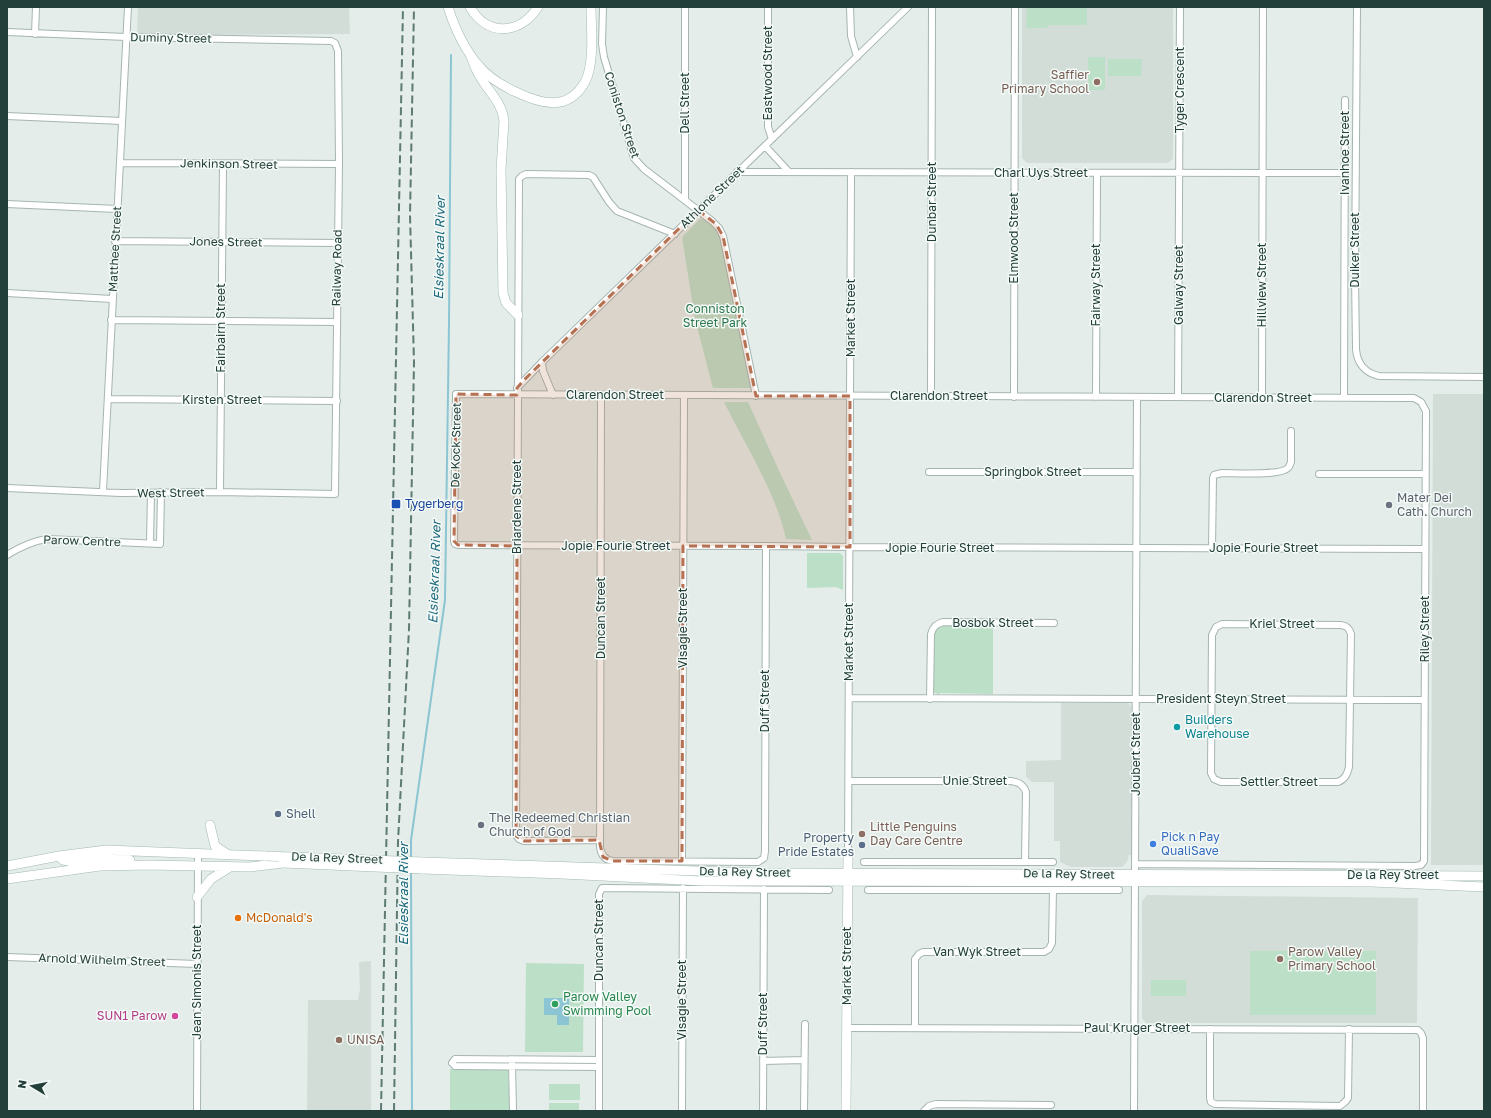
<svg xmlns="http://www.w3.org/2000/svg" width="1491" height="1118" viewBox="0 0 1491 1118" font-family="'Golos Text',sans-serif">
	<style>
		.built { fill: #d2ddd8 }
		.green { fill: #bcdfc7 }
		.water { fill: #8bc5d3 }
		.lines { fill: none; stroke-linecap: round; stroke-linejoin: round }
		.stream { stroke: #8bc5d3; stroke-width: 2 }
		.street-casing { stroke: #a6b5b1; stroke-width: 8 }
		.secondary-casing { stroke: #a2b9b2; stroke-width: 10 }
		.street { stroke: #fff; stroke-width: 6 }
		.secondary { stroke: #fff; stroke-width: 9 }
		.rail { stroke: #5d7b74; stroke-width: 2; stroke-dasharray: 8 4; stroke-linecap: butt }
		.secondary-bridge-casing { stroke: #a2b9b2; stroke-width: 10; stroke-linecap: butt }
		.secondary-bridge { stroke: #fff; stroke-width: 9 }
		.marked { fill: #b57152; fill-opacity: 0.2; stroke: #b57152; stroke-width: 3; stroke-dasharray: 8 5; stroke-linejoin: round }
		.education-dot { fill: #8d6e63; stroke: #f4faf7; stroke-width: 1.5 }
		.transit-dot { fill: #1a4fb4; stroke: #f4faf7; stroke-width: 1.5 }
		.worship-dot { fill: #6b7280; stroke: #f4faf7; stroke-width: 1.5 }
		.culture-dot { fill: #0f9aa8; stroke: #f4faf7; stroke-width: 1.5 }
		.service-dot { fill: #5c6f8a; stroke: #f4faf7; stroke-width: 1.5 }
		.shop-dot { fill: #3f7fe0; stroke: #f4faf7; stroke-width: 1.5 }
		.food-dot { fill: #e8710a; stroke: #f4faf7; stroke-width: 1.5 }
		.leisure-dot { fill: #2e9e5b; stroke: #f4faf7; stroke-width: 1.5 }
		.hotel-dot { fill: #d1479c; stroke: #f4faf7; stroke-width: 1.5 }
		.labels { text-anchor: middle; stroke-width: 3; stroke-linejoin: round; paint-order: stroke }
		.street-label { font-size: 12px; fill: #233f39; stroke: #f4faf7 }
		.education-label { font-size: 12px; fill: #785e54; stroke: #f4faf7; text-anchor: start }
		.park-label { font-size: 12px; fill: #2c774c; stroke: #f4faf7 }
		.worship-label { font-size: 12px; fill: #5b616d; stroke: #f4faf7; text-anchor: start }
		.transit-label { font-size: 12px; fill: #164399; stroke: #f4faf7; text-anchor: start }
		.culture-label { font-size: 12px; fill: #0d838f; stroke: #f4faf7; text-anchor: start }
		.service-label { font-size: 12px; fill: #4e5e75; stroke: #f4faf7; text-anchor: start }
		.shop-label { font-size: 12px; fill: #366cbe; stroke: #f4faf7; text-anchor: start }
		.food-label { font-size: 12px; fill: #c56008; stroke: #f4faf7; text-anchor: start }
		.leisure-label { font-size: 12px; fill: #27864d; stroke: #f4faf7; text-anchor: start }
		.hotel-label { font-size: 12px; fill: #b23c85; stroke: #f4faf7; text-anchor: end }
		.water-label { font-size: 13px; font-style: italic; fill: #1c687c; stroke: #f4faf7 }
	</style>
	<rect width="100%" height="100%" fill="#e4ede9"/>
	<path class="built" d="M 138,7 L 349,7 L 350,34 L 137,35 Z
		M 1022,7 L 1173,7 L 1173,159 L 1168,163 L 1027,163 L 1022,158 Z
		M 1433,394 L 1484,394 L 1484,865 L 1431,865 Z
		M 1061,703 L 1128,703 L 1133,708 L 1132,855 L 1129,855 L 1127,862 L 1122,867 L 1071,867 L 1060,862 L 1060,841 L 1054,841 L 1054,782 L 1032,782 L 1026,777 L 1026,761 L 1061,760 Z
		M 1147,895 L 1418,898 L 1417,1023 L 1146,1023 L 1142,1018 L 1142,901 Z
		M 371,961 L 371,1111 L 307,1111 L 308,1000 L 358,1000 L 360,989 L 359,962 Z"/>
	<path class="green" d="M 1027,7 L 1087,7 L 1087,25 L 1048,25 L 1047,28 L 1026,28 Z
		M 1088,57 L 1105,57 L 1105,90 L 1088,90 Z
		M 1108,59 L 1142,59 L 1141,76 L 1108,76 Z
		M 700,219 C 711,220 717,231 721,240 L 751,388 L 713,388 L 695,319 L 682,237 Z
		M 724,402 L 748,402 L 781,475 L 812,540 L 786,539 C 775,490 746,447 724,402 Z
		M 807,553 L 840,553 L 843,556 L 843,590 L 836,587 L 807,588 Z
		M 943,626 L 993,627 L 993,694 L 940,693 L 939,695 L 934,692 L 934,635 L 937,629 Z
		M 1250,951 L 1376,951 L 1376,1015 L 1250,1015 Z
		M 526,963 L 584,964 L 583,1052 L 525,1052 Z
		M 1151,980 L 1186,980 L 1186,996 L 1151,996 Z
		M 450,1069 L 508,1070 L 510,1111 L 450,1111 Z
		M 549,1084 L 580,1084 L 580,1100 L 549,1100 Z
		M 549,1103 L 579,1103 L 579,1111 L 549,1111 Z"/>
	<path class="water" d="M 544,998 L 569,998 L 569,1025 L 557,1025 L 557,1015 L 544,1015 Z"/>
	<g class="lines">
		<path class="stream" d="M 411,859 L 411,840 L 445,600 L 449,324 L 451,55
			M 411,872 L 412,1111"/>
		<g class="street-casing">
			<path id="street" d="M 603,7 L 602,44 L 604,57 L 634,158 L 644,169 L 712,221 L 719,228 L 723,236 L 756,396
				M 768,7 L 768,127 L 772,139
				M 850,7 L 851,36 L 857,57
				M 1357,7 L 1355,277 L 1356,349 C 1357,363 1365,373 1379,376 L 1484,377
				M 7,32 L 126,37 L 331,41 L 335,43 L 338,51 L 339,164 L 335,494 L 220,492 L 121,493 L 7,488
				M 35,34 L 36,7
				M 7,116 L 122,121
				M 765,146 L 789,172
				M 120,163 L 339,164
				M 737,172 L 1345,173
				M 685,200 L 685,7
				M 7,204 L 117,209
				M 115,241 L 338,243
				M 7,293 L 112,299
				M 111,320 L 337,322
				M 542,362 L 543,371 L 553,395
				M 517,388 L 542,362 L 908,7
				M 601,395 L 600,847 C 601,855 605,860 613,861 L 758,862 L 764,858 L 765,851 L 766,546
				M 931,396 L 932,7
				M 1014,397 L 1015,7
				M 1096,397 L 1097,173
				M 1178,397 L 1180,7
				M 1262,398 L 1263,7
				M 1344,398 L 1345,100
				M 108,399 L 337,401
				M 929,472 L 1137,472
				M 1319,474 L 1425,474
				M 103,491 L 128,7
				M 220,492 L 223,164
				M 150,543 L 151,493
				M 1212,548 L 1213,478 L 1214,475 L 1222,473 C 1236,473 1280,476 1288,468 C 1290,466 1290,464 1291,462 L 1291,431
				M 7,555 C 20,547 32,541 47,539 L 160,544 L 161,492
				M 1222,624 L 1341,625 C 1347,626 1349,628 1351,634 L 1349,767 C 1347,775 1345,779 1338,782 L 1221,782 L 1214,779 L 1211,773 L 1212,635 L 1216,627 Z
				M 849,698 L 1424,700
				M 930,699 L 931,634 C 933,627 936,624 943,622 L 1054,623
				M 849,781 L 1011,781 C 1018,782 1023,784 1026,792 L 1025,862
				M 600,840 L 524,841 L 519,839 L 516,835 L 519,179 L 522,176 L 526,174 L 589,175 L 593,177 L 609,202 L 617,211 L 675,234
				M 848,857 L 851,172
				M 682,861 L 684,395
				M 864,862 L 1053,862
				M 1136,864 L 1415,866 L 1421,865 L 1424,861 L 1426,411 L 1421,402 L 1414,398 L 456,394 L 454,541 L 455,544 L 458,545 L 766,546 L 850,547 L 1425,549
				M 868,890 L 1119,890
				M 7,957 L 197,964
				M 915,1027 L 915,959 L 919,954 L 923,952 L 1044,952 L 1049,949 L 1052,943 L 1053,890
				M 847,1028 L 1418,1030 L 1421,1033 L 1423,1038 L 1423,1111
				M 1210,1029 L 1210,1098 L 1211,1102 L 1215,1104 L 1340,1106 L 1345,1102 L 1348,1098 L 1349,1029
				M 763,1061 L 804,1060
				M 512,1063 L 513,1111
				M 599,1067 L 455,1066 L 452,1063 L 455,1059 L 599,1060
				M 197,1111 L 198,853
				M 599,1111 L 599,894 L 602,888 L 829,890
				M 682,1111 L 683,888
				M 763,1111 L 764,889
				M 804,1111 L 805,1024
				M 924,1111 L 929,1106 L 936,1104 L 1051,1105
				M 1134,1111 L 1137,397"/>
		</g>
		<g class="secondary-casing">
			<path id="secondary" d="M 448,7 C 455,29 464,49 479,66 C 488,77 503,86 516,92 C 541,104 568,112 585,82 C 595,63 591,28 591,7
				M 470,7 C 487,37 520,35 538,7
				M 471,56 C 473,61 474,66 477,71 C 485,89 502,100 504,121 L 501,170 L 503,293 L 506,303 L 518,315
				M 210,825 L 215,846 L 227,854
				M 59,856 L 63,860 L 74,862 L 101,859 L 130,860
				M 423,862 L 758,873 L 1484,876
				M 7,866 L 59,856 L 106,850 L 265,856
				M 422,869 L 562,874 L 702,881 L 1372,882 L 1484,887
				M 7,879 L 100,866 L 149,865 L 250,867 L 283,863
				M 197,897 L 211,879 L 230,867
				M 846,1111 L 848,857"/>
		</g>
		<use href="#street" class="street"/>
		<use href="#secondary" class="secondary"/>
		<path class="rail" d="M 381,1111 L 403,7
			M 394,1111 L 398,842 L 409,629 L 414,362 L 410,215 L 414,7"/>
		<g class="secondary-bridge-casing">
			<path id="secondary-bridge" d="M 265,856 L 423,862
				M 283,863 L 422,869"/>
		</g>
		<use href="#secondary-bridge" class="secondary-bridge"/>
	</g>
	<path class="marked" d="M 698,210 L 716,224 L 723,236 L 756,396 L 850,396 L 850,547 L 683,546 L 682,861 L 613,861 L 603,857 L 599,840 L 524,841 L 516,836 L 517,546 L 458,545 L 454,541 L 456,394 L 517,395 L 517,388 L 526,378 Z"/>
	<g class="education-dot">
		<circle cx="1097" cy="82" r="4"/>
		<circle cx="862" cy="834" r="4"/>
		<circle cx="1280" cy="959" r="4"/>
		<circle cx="339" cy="1040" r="4"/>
	</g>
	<rect class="transit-dot" x="391" y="499" width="10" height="10" rx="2"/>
	<g class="worship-dot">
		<circle cx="1389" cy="505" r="4"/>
		<circle cx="481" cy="825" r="4"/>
	</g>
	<circle class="culture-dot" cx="1177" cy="727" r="4"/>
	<g class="service-dot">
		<circle cx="278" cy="814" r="4"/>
		<circle cx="862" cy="845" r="4"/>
	</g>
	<circle class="shop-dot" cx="1153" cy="844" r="4"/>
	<circle class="food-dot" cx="238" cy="918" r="4"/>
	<circle class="leisure-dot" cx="555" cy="1004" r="4"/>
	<circle class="hotel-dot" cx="175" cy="1016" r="4"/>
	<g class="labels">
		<g class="street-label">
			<text transform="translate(171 38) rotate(1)" y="4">Duminy Street</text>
			<text transform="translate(768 73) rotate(-90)" y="4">Eastwood Street</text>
			<text transform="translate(1180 90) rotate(-90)" y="4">Tyger Crescent</text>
			<text transform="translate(685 103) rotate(-90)" y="4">Dell Street</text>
			<text transform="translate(622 115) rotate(72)" y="4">Coniston Street</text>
			<text transform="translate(1345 153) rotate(-90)" y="4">Ivanhoe Street</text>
			<text transform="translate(229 164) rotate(1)" y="4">Jenkinson Street</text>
			<text x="1041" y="177">Charl Uys Street</text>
			<text transform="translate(712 197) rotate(-44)" y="4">Athlone Street</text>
			<text transform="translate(932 202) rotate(-90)" y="4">Dunbar Street</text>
			<text transform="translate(1014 238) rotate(-90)" y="4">Elmwood Street</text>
			<text transform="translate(226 242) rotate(1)" y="4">Jones Street</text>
			<text transform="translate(115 249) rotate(-87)" y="4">Matthee Street</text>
			<text transform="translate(1355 250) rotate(-90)" y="4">Duiker Street</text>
			<text transform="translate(337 268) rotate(-89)" y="4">Railway Road</text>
			<text transform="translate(1096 285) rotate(-90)" y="4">Fairway Street</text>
			<text transform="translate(1179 285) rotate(-90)" y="4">Galway Street</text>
			<text transform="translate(1262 285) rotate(-90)" y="4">Hillview Street</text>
			<text transform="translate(851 318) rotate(-90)" y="4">Market Street</text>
			<text transform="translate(221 328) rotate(-90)" y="4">Fairbairn Street</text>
			<text x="615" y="399">Clarendon Street</text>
			<text x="939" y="400">Clarendon Street</text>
			<text x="1263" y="402">Clarendon Street</text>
			<text x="222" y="404">Kirsten Street</text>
			<text transform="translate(456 445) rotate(-89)" y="4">De Kock Street</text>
			<text x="1033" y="476">Springbok Street</text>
			<text transform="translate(171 493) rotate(-1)" y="4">West Street</text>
			<text transform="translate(517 507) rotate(-90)" y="4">Briardene Street</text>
			<text transform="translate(82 541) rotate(2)" y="4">Parow Centre</text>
			<text x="616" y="550">Jopie Fourie Street</text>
			<text x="940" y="552">Jopie Fourie Street</text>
			<text x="1264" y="552">Jopie Fourie Street</text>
			<text transform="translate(601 618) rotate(-90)" y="4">Duncan Street</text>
			<text x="993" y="627">Bosbok Street</text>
			<text x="1282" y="628">Kriel Street</text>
			<text transform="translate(683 628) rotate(-90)" y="4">Visagie Street</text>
			<text transform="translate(1425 629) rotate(-90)" y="4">Riley Street</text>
			<text transform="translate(849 642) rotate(-90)" y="4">Market Street</text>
			<text x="1221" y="703">President Steyn Street</text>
			<text transform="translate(765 701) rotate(-90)" y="4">Duff Street</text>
			<text transform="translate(1136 754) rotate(-90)" y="4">Joubert Street</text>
			<text x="975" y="785">Unie Street</text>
			<text x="1279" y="786">Settler Street</text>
			<text transform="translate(337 858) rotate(2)" y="4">De la Rey Street</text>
			<text transform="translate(745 872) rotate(1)" y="4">De la Rey Street</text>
			<text transform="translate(1069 874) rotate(1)" y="4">De la Rey Street</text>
			<text x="1393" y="879">De la Rey Street</text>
			<text transform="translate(599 940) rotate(-90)" y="4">Duncan Street</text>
			<text x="977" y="956">Van Wyk Street</text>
			<text transform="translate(102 960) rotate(2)" y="4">Arnold Wilhelm Street</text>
			<text transform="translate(847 966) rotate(-90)" y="4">Market Street</text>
			<text transform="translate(197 982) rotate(-90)" y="4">Jean Simonis Street</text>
			<text transform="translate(682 1000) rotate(-90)" y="4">Visagie Street</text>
			<text transform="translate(763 1024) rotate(-90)" y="4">Duff Street</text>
			<text x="1137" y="1032">Paul Kruger Street</text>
		</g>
		<g class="education-label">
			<text x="1089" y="79" text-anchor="end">Saffier<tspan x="1089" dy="14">Primary School</tspan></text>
			<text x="870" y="831">Little Penguins<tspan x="870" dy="14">Day Care Centre</tspan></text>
			<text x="1288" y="956">Parow Valley<tspan x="1288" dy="14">Primary School</tspan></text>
			<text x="347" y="1044">UNISA</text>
		</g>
		<g class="park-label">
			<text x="715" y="313">Conniston<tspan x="715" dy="14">Street Park</tspan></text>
		</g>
		<g class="worship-label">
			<text x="1397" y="502">Mater Dei<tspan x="1397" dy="14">Cath. Church</tspan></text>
			<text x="489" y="822">The Redeemed Christian<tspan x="489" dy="14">Church of God</tspan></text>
		</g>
		<g class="transit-label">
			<text x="405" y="508">Tygerberg</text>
		</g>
		<g class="culture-label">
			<text x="1185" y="724">Builders<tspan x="1185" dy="14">Warehouse</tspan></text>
		</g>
		<g class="service-label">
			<text x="286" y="818">Shell</text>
			<text x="854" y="842" text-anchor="end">Property<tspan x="854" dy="14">Pride Estates</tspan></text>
		</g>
		<g class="shop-label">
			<text x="1161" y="841">Pick n Pay<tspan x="1161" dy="14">QualiSave</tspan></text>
		</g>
		<g class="food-label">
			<text x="246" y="922">McDonald's</text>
		</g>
		<g class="leisure-label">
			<text x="563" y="1001">Parow Valley<tspan x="563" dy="14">Swimming Pool</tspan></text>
		</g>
		<g class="hotel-label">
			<text x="167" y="1020">SUN1 Parow</text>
		</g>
		<g class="water-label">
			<text transform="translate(439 248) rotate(-89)" y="5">Elsieskraal River</text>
			<text transform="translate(434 572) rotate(-88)" y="5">Elsieskraal River</text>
			<text transform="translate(403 894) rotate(-90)" y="5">Elsieskraal River</text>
		</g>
	</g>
	<rect width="1491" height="1118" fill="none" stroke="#233f39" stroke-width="16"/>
	<g transform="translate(32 1086) rotate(280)" stroke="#f4faf7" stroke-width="3" paint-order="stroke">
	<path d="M0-3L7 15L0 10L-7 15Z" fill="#233f39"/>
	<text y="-6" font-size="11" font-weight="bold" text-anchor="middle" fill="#233f39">N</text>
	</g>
</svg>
